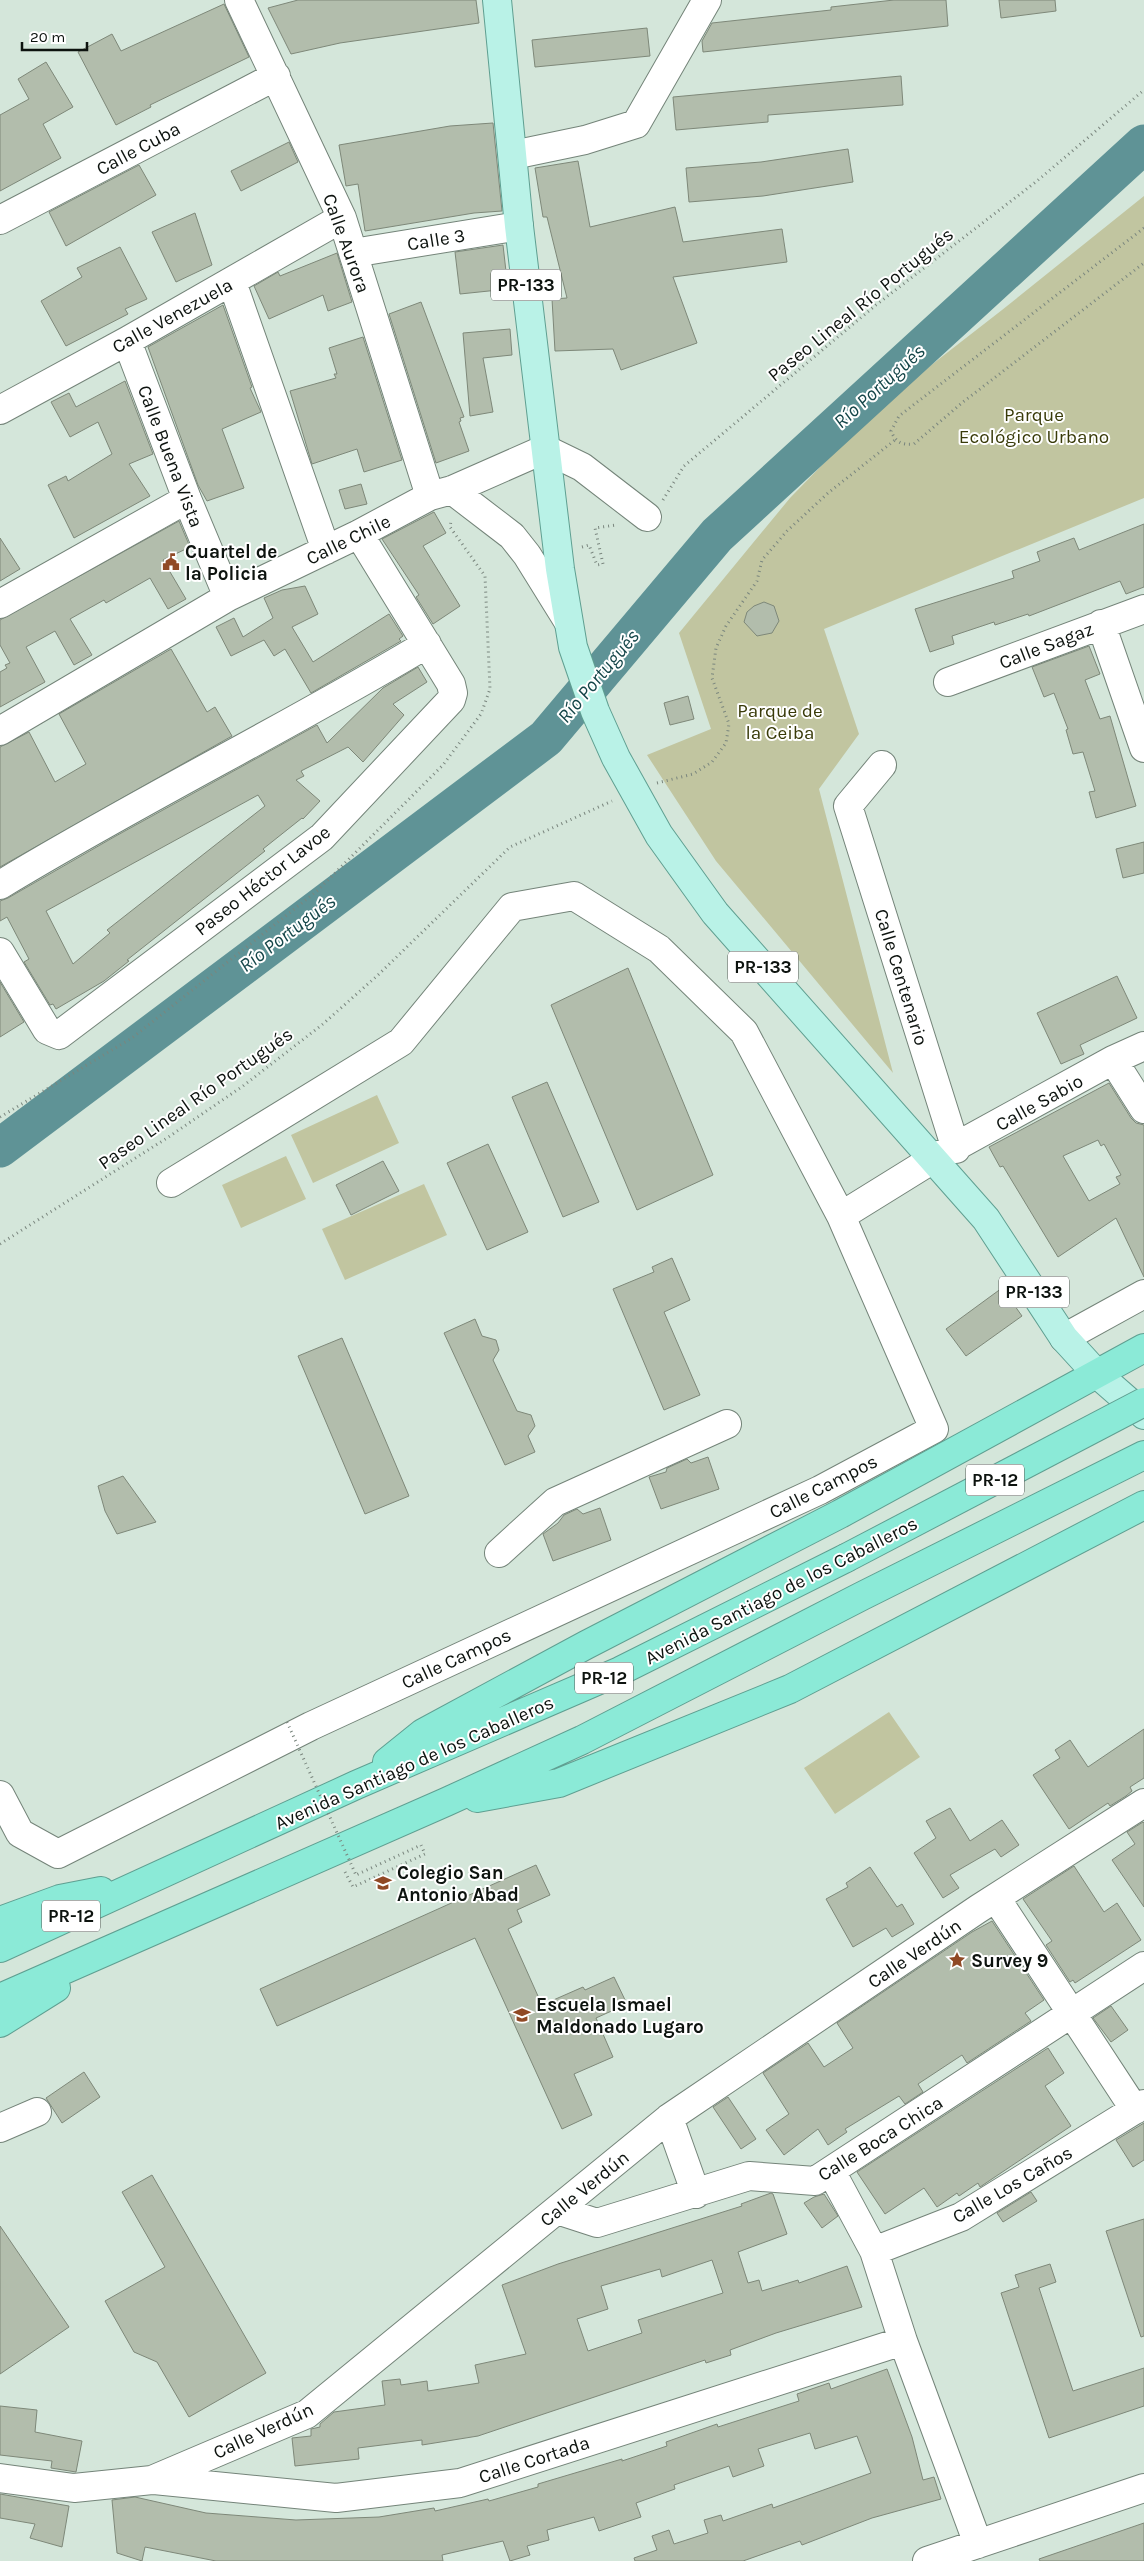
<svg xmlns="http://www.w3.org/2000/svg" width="1144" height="2561" viewBox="0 0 1144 2561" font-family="Karla,sans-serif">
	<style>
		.green { fill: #c1c5a0 }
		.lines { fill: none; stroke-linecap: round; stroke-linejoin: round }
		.river { stroke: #5f9396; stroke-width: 39 }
		.building { fill: #b2bdac; stroke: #7e8879; fill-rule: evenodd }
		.minor-casing { stroke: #748479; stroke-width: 30 }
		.major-casing { stroke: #5f9f91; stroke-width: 30 }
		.highway-casing { stroke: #5f9f91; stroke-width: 30 }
		.path { stroke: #7a867e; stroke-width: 3; stroke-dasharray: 1 4; stroke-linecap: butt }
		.minor { stroke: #fff; stroke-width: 28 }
		.major { stroke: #b9f2e7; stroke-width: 28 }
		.highway { stroke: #8bead7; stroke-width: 28 }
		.highway-bridge-casing { stroke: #5f9f91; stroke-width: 30; stroke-linecap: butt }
		.path-bridge { stroke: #7a867e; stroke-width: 3; stroke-dasharray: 1 4; stroke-linecap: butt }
		.highway-bridge { stroke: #8bead7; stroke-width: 28 }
		.labels { text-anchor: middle; stroke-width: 4; stroke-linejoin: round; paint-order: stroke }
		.shield { fill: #fff; stroke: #565a57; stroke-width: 1 }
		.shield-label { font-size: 18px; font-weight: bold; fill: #0d130f }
		.street-label { font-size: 19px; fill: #0d130f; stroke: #fff }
		.park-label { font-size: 19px; fill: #383a08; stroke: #fff }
		.poi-label { font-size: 19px; font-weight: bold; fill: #0d130f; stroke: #fff; text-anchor: start }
		.water-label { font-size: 20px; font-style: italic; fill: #154649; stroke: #fff }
	</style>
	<rect width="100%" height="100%" fill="#d4e6da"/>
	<path class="green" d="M 1144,196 L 1144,498 L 824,629 L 859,734 L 819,789 L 893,1073 L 716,861 L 647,755 L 711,729 L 679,633 L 790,498 L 860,426 L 930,366 L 1002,310 Z
		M 377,1095 L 399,1143 L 313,1183 L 291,1135 Z
		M 286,1156 L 306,1199 L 241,1228 L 222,1185 Z
		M 424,1184 L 447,1235 L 345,1280 L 322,1229 Z
		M 889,1712 L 920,1757 L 835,1814 L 804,1768 Z"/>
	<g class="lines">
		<path class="river" d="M 0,1148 L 546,738 L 717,535 L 1144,144"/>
	</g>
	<path class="building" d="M 298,0 L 476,0 L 479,23 L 340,43 L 291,54 L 268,8 Z
		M 894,0 L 946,0 L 948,26 L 703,52 L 702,41 L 712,23 L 831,10 L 831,7 Z
		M 999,0 L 1055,0 L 1056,11 L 1001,18 Z
		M 224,4 L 249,57 L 150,105 L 151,107 L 116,125 L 78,52 L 112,34 L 121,51 Z
		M 647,28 L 650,56 L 535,67 L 532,40 Z
		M 46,62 L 73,107 L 43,124 L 61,158 L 0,191 L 0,115 L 29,99 L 18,79 Z
		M 901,76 L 903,105 L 768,115 L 768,122 L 676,130 L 673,97 Z
		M 493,123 L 502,211 L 474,213 L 365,231 L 358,184 L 346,186 L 339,145 L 450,126 Z
		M 289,142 L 298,162 L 241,191 L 231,171 Z
		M 848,149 L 853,182 L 763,196 L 689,202 L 686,168 L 761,162 Z
		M 578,161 L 590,227 L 675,207 L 683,242 L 782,229 L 787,262 L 673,277 L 697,343 L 621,370 L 613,349 L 555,351 L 552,299 L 567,298 L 547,217 L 543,217 L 535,168 Z
		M 139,165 L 156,195 L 66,246 L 49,212 Z
		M 195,213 L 212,265 L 176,282 L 152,232 Z
		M 503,245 L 508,289 L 460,294 L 455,252 Z
		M 120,247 L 147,299 L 125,309 L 128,314 L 66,346 L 41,301 L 82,277 L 77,268 Z
		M 337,253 L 352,302 L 328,311 L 323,295 L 269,319 L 254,286 L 278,272 L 280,276 Z
		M 421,302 L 464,417 L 460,418 L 461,421 L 459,422 L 469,451 L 436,463 L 389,314 Z
		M 223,305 L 252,387 L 250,388 L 261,412 L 222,429 L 244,488 L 207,501 L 198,485 L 148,347 Z
		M 510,329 L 512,355 L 483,358 L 493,412 L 470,416 L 463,333 Z
		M 363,337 L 402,460 L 364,472 L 357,449 L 312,464 L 290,391 L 336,378 L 334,374 L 337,374 L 329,348 Z
		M 125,381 L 153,454 L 129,464 L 150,496 L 74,538 L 48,485 L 66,476 L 68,481 L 112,454 L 98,422 L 70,437 L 51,402 L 69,393 L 76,407 Z
		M 361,484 L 367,504 L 345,509 L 339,490 Z
		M 434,512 L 446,533 L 423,546 L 460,606 L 433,624 L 416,597 L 419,595 L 382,539 Z
		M 179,521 L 190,547 L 163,560 L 186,599 L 168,609 L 150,578 L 106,603 L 104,600 L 70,619 L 92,655 L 74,665 L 55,631 L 26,647 L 45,682 L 0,707 L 0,672 L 7,668 L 5,665 L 10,663 L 0,645 L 0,620 Z
		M 1144,524 L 1144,587 L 1126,594 L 1120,581 L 1029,616 L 1028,614 L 995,625 L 994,622 L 952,636 L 954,644 L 930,652 L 915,609 L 1014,578 L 1012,571 L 1040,561 L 1037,552 L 1074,538 L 1079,550 Z
		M 0,538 L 20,569 L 0,581 Z
		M 305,586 L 318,614 L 292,627 L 313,662 L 389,614 L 403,636 L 399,639 L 401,641 L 311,693 L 285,649 L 274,656 L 264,640 L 231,656 L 216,627 L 234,618 L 243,637 L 273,618 L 264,598 L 282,590 Z
		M 764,602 L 774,606 L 779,621 L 772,633 L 757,636 L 744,622 L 747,612 L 754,606 Z
		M 1089,646 L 1100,674 L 1085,680 L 1100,719 L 1110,716 L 1136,806 L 1096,818 L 1089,792 L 1095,791 L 1083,752 L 1073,754 L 1066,730 L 1068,729 L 1054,693 L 1044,697 L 1032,667 Z
		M 171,649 L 207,712 L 215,707 L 232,736 L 0,867 L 0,747 L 29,732 L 55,782 L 86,764 L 59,714 Z
		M 418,667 L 427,682 L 393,704 L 404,715 L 363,762 L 348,747 L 301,771 L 304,776 L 296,780 L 320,801 L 303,819 L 302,818 L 263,849 L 265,851 L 127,960 L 129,961 L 104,981 L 56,1009 L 53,1004 L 50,1005 L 24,962 L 29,959 L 7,917 L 0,921 L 0,901 L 8,898 L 114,837 L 317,725 L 327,743 L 383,688 ZM 258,795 L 265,806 L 107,930 L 110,933 L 73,964 L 46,911 Z
		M 688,696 L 694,719 L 670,725 L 664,703 Z
		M 1144,842 L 1144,873 L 1123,878 L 1116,849 Z
		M 628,968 L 713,1175 L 637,1210 L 551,1005 Z
		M 1117,976 L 1137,1018 L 1080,1045 L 1084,1054 L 1061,1064 L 1037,1013 Z
		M 0,982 L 24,1022 L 0,1037 Z
		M 547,1082 L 599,1202 L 563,1217 L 512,1097 Z
		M 1109,1083 L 1131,1118 L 1136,1123 L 1144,1125 L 1144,1277 L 1116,1218 L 1058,1257 L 1003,1166 L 1000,1167 L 989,1147 ZM 1098,1140 L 1101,1146 L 1104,1144 L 1121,1175 L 1116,1177 L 1120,1184 L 1089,1201 L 1063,1156 Z
		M 488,1144 L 528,1232 L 487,1250 L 447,1163 Z
		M 383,1161 L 399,1191 L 351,1215 L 336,1185 Z
		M 672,1258 L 690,1300 L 664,1312 L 700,1395 L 664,1410 L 613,1289 L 654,1272 L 652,1267 Z
		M 1002,1288 L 1022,1316 L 966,1356 L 946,1329 Z
		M 475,1319 L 482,1336 L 496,1340 L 499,1350 L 493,1360 L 517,1411 L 531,1415 L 535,1426 L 528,1436 L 535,1452 L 505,1465 L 444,1333 Z
		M 342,1338 L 409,1496 L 365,1514 L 298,1356 Z
		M 708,1457 L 719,1489 L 661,1509 L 649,1477 L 666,1472 L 667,1468 L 687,1459 L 691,1463 Z
		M 123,1476 L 156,1522 L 117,1534 L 105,1511 L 98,1486 Z
		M 600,1508 L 611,1540 L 553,1561 L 543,1534 L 558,1523 L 564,1515 L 577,1509 L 583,1514 Z
		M 1144,1729 L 1144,1778 L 1130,1787 L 1132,1791 L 1126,1796 L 1110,1806 L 1108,1803 L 1069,1829 L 1033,1775 L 1060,1758 L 1055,1750 L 1070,1740 L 1088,1767 Z
		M 950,1808 L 970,1841 L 1002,1820 L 1019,1845 L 1001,1857 L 995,1849 L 950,1875 L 959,1888 L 943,1898 L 914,1853 L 936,1838 L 926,1821 Z
		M 1143,1822 L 1144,1823 L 1144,1907 L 1112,1860 L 1135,1844 L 1127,1832 Z
		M 536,1865 L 550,1895 L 517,1910 L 522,1922 L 508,1929 L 542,2005 L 583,1987 L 585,1990 L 614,1977 L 627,2004 L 596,2018 L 613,2057 L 574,2074 L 592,2115 L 562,2129 L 475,1938 L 277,2026 L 260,1989 Z
		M 1074,1866 L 1104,1912 L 1117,1903 L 1141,1940 L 1075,1983 L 1073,1980 L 1070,1982 L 1046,1945 L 1052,1941 L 1023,1899 Z
		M 870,1867 L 897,1907 L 902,1904 L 914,1924 L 892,1937 L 886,1928 L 853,1947 L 826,1899 L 848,1887 L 846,1883 Z
		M 992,1921 L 1044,2000 L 1025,2013 L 1031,2021 L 967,2063 L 962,2055 L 918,2084 L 923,2092 L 905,2104 L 899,2096 L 845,2129 L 847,2132 L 828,2145 L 818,2129 L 784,2155 L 766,2130 L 789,2114 L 763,2073 L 808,2043 L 824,2067 L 853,2048 L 837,2023 L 972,1932 Z
		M 1111,2006 L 1128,2030 L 1111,2042 L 1093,2018 Z
		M 1048,2048 L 1064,2073 L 1045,2086 L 1071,2126 L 980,2187 L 978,2183 L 959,2196 L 957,2193 L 937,2207 L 924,2188 L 885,2214 L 857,2172 Z
		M 84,2072 L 100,2097 L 62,2123 L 46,2098 Z
		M 728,2097 L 756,2139 L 741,2149 L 713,2107 Z
		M 1144,2123 L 1144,2160 L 1133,2167 L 1116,2140 Z
		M 152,2175 L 266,2373 L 189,2417 L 157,2362 L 134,2352 L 105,2301 L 165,2267 L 122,2192 Z
		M 1031,2192 L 1037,2201 L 1003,2222 L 997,2213 Z
		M 771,2193 L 773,2194 L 787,2234 L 738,2252 L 748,2283 L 759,2280 L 762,2291 L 798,2280 L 799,2283 L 847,2266 L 862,2307 L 776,2333 L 730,2350 L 731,2355 L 706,2363 L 705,2360 L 478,2436 L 422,2445 L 422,2440 L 358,2448 L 359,2459 L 295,2466 L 292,2438 L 311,2436 L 311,2429 L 320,2427 L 320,2424 L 334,2412 L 385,2405 L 382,2381 L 400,2379 L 401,2385 L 427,2381 L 428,2391 L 479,2383 L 475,2365 L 526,2354 L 502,2285 L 558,2264 L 742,2206 L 741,2204 ZM 712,2260 L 723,2293 L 638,2320 L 642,2333 L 588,2351 L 577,2319 L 608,2309 L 601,2286 L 660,2269 L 662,2277 Z
		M 824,2194 L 838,2216 L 822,2228 L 804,2203 L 814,2197 Z
		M 1144,2219 L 1144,2336 L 1141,2337 L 1106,2231 Z
		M 0,2226 L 69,2327 L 0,2374 Z
		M 1050,2264 L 1056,2282 L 1039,2288 L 1073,2391 L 1144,2368 L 1144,2406 L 1049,2438 L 1001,2293 L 1019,2287 L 1015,2275 Z
		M 887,2369 L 912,2437 L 923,2480 L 934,2477 L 941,2499 L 872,2518 L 802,2545 L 800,2541 L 743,2561 L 635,2561 L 634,2558 L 657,2550 L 652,2536 L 669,2530 L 674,2544 L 708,2533 L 704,2520 L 721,2515 L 723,2521 L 772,2504 L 773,2508 L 871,2473 L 857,2436 L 815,2449 L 810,2433 L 758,2449 L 764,2466 L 733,2477 L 729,2466 L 674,2485 L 675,2489 L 636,2503 L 641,2517 L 599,2531 L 594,2517 L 547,2530 L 549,2540 L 527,2546 L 530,2555 L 510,2561 L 503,2541 L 442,2555 L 443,2561 L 216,2561 L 145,2547 L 142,2561 L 117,2553 L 112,2500 L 135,2497 L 206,2513 L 296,2520 L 379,2517 L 434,2508 L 435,2511 L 488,2499 L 489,2501 L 538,2487 L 538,2484 L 622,2459 L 622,2461 L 667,2446 L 666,2442 L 717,2424 L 718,2427 L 799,2401 L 797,2394 L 829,2383 L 831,2389 Z
		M 0,2406 L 37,2410 L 35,2432 L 82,2441 L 76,2472 L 51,2468 L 52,2461 L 0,2455 Z
		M 0,2494 L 69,2506 L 62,2547 L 30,2538 L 35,2524 L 0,2518 Z
		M 1144,2523 L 1144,2561 L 1040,2561 L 1039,2559 Z"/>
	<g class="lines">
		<g class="minor-casing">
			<path id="minor" d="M 239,0 L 342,218 L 430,496
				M 513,155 L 585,140 L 636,124 L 707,0
				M 0,220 L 276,76
				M 353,253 L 519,226
				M 232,282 L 326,550
				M 127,341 L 187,499 L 228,597
				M 0,410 L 127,341 L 342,218
				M 452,490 L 512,536 L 527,555 L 568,621
				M 0,604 L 187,499
				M 1101,624 L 1144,748
				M 948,682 L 1144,609
				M 0,731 L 228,597 L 359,534 L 430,496 L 452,490 L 545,449 L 582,467 L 647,517
				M 882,765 L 848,806 L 956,1149
				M 0,885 C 140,800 287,728 427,644
				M 0,952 L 47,1030 L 59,1035 L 322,837 L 451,700 L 453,693 L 451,684 L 359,534
				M 1113,1060 L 1144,1109
				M 841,1216 L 933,1159 L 1113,1060 L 1144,1046
				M 1064,1338 L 1144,1294
				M 499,1553 L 555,1502 L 727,1424
				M 0,1795 L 20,1833 L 58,1854 L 311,1726 L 820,1490 L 934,1429 L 841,1216 L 744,1032 L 659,949 L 574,896 L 512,907 L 401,1042 L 171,1183
				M 996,1898 L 1135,2110
				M 669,2118 L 696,2194
				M 0,2128 L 37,2112
				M 831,2171 L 874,2251 L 903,2341 L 978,2544
				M 557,2210 L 597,2223 L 749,2176 L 815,2181 L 1144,1966
				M 874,2251 L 961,2217 L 1144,2104
				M 0,2478 L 74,2488 L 152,2480 L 307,2414 L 669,2118 L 978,1909 L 1144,1803
				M 154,2480 L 336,2498 L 460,2483 L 903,2341
				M 927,2561 L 1144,2488"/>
		</g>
		<g class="major-casing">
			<path id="major" d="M 497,0 L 519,226 L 560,569 L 573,647 L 595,711 L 616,758 L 659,835 L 715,913 L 986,1219 L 1064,1338 L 1096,1373 L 1144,1415"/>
		</g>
		<g class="highway-casing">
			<path id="highway" d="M 387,1762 L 423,1733 L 586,1645 L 840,1514 L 1144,1348
				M 477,1798 L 559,1783 L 790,1689 L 1144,1505
				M 0,1921 L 60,1899 L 101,1891
				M 0,1948 L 356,1785 L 620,1671 L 846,1558
				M 0,1998 L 446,1802 L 582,1740 L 862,1596 L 1144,1455
				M 0,2023 L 56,1988"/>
		</g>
		<path class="path" d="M 1144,228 L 899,416 L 891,431 C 896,443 902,445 914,444 L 963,402 L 1144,263
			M 663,500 L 684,466 L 876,305 L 1037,181 L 1144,90
			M 582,547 L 589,545 L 597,565 L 603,564 L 595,528 L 616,525
			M 657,783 L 693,774 L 712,762 L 726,743 L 729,724 L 712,678 L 716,648 L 726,626 L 757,581 L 762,560 L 787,531 L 828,493 L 895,440
			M 0,1117 L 132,1038 L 317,891 L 443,765 L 481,714 L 490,689 L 485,576 L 450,527 L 451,521
			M 0,1244 L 167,1138 L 243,1086 L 323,1024 L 378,975 L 510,847 L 612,801
			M 345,1872 L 353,1887 L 425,1854 L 421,1845 L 356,1875"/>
		<use href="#minor" class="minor"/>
		<use href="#major" class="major"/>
		<use href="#highway" class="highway"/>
		<g class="highway-bridge-casing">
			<path id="highway-bridge" d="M 846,1558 L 1144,1402"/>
		</g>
		<path class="path-bridge" d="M 287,1722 L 356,1875"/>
		<use href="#highway-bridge" class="highway-bridge"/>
	</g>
	<defs>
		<g id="civic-bare" transform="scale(1.35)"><path d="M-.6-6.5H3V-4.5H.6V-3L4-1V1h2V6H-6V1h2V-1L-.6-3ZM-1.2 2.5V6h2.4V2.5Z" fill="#904925" stroke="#fff" stroke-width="2.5" paint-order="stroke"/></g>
		<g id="school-bare" transform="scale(1.35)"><path d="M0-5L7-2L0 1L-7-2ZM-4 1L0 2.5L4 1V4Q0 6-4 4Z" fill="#904925" stroke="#fff" stroke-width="2.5" paint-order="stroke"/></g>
		<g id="sight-bare" transform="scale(1.35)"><path d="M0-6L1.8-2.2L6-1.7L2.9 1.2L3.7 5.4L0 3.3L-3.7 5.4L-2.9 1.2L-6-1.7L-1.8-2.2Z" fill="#904925" stroke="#fff" stroke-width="2.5" paint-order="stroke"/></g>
	</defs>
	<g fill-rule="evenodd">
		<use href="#civic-bare" x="171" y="562"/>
		<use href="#school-bare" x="383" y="1883"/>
		<use href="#sight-bare" x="957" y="1960"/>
		<use href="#school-bare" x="522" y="2015"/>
	</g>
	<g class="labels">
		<g class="shield">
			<rect x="491" y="269.5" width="70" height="31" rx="4"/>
			<rect x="728" y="951.5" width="70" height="31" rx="4"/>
			<rect x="999" y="1276.5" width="70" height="31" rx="4"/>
			<rect x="966" y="1464.5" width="58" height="31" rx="4"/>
			<rect x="575" y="1662.5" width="58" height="31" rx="4"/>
			<rect x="42" y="1900.5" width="58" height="31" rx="4"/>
		</g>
		<g class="shield-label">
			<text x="526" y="291">PR-133</text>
			<text x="763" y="973">PR-133</text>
			<text x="1034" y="1298">PR-133</text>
			<text x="995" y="1486">PR-12</text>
			<text x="604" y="1684">PR-12</text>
			<text x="71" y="1922">PR-12</text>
		</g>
		<g class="street-label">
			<text transform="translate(138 148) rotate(-28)" y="7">Calle Cuba</text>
			<text transform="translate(436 239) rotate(-9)" y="7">Calle 3</text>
			<text transform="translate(347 243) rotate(70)" y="7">Calle Aurora</text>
			<text transform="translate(860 304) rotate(-39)" y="7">Paseo Lineal Río Portugués</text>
			<text transform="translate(172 315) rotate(-29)" y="7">Calle Venezuela</text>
			<text transform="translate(171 456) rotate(69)" y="7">Calle Buena Vista</text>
			<text transform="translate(348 539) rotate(-26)" y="7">Calle Chile</text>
			<text transform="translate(1046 645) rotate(-21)" y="7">Calle Sagaz</text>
			<text transform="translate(262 880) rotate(-38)" y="7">Paseo Héctor Lavoe</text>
			<text transform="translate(902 977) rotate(73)" y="7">Calle Centenario</text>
			<text transform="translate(195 1098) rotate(-35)" y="7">Paseo Lineal Río Portugués</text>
			<text transform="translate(1039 1102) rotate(-29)" y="7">Calle Sabio</text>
			<text transform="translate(823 1486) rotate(-27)" y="7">Calle Campos</text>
			<text transform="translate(781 1590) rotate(-27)" y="7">Avenida Santiago de los Caballeros</text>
			<text transform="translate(456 1658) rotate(-25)" y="7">Calle Campos</text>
			<text transform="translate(414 1762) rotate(-24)" y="7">Avenida Santiago de los Caballeros</text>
			<text transform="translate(914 1953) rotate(-34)" y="7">Calle Verdún</text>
			<text transform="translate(880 2138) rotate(-32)" y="7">Calle Boca Chica</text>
			<text transform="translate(1012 2184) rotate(-30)" y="7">Calle Los Caños</text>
			<text transform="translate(584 2188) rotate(-39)" y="7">Calle Verdún</text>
			<text transform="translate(263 2430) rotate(-25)" y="7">Calle Verdún</text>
			<text transform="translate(534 2459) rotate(-18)" y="7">Calle Cortada</text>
		</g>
		<g class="park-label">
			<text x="1034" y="421">Parque<tspan x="1034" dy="22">Ecológico Urbano</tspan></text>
			<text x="780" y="717">Parque de<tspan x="780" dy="22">la Ceiba</tspan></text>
		</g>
		<g class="poi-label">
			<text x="185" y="558">Cuartel de<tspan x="185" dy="22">la Policia</tspan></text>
			<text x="397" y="1879">Colegio San<tspan x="397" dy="22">Antonio Abad</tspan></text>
			<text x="971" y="1967">Survey 9</text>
			<text x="536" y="2011">Escuela Ismael<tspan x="536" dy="22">Maldonado Lugaro</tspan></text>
		</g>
		<g class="water-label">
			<text transform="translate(879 386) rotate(-42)" y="7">Río Portugués</text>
			<text transform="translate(598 676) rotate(-50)" y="7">Río Portugués</text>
			<text transform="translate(287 933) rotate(-37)" y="7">Río Portugués</text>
		</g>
	</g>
	<path d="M22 42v8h65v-8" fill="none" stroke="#0d130f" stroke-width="2.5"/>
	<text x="30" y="42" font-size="15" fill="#0d130f" stroke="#ffffff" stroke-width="4" paint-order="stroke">20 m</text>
</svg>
